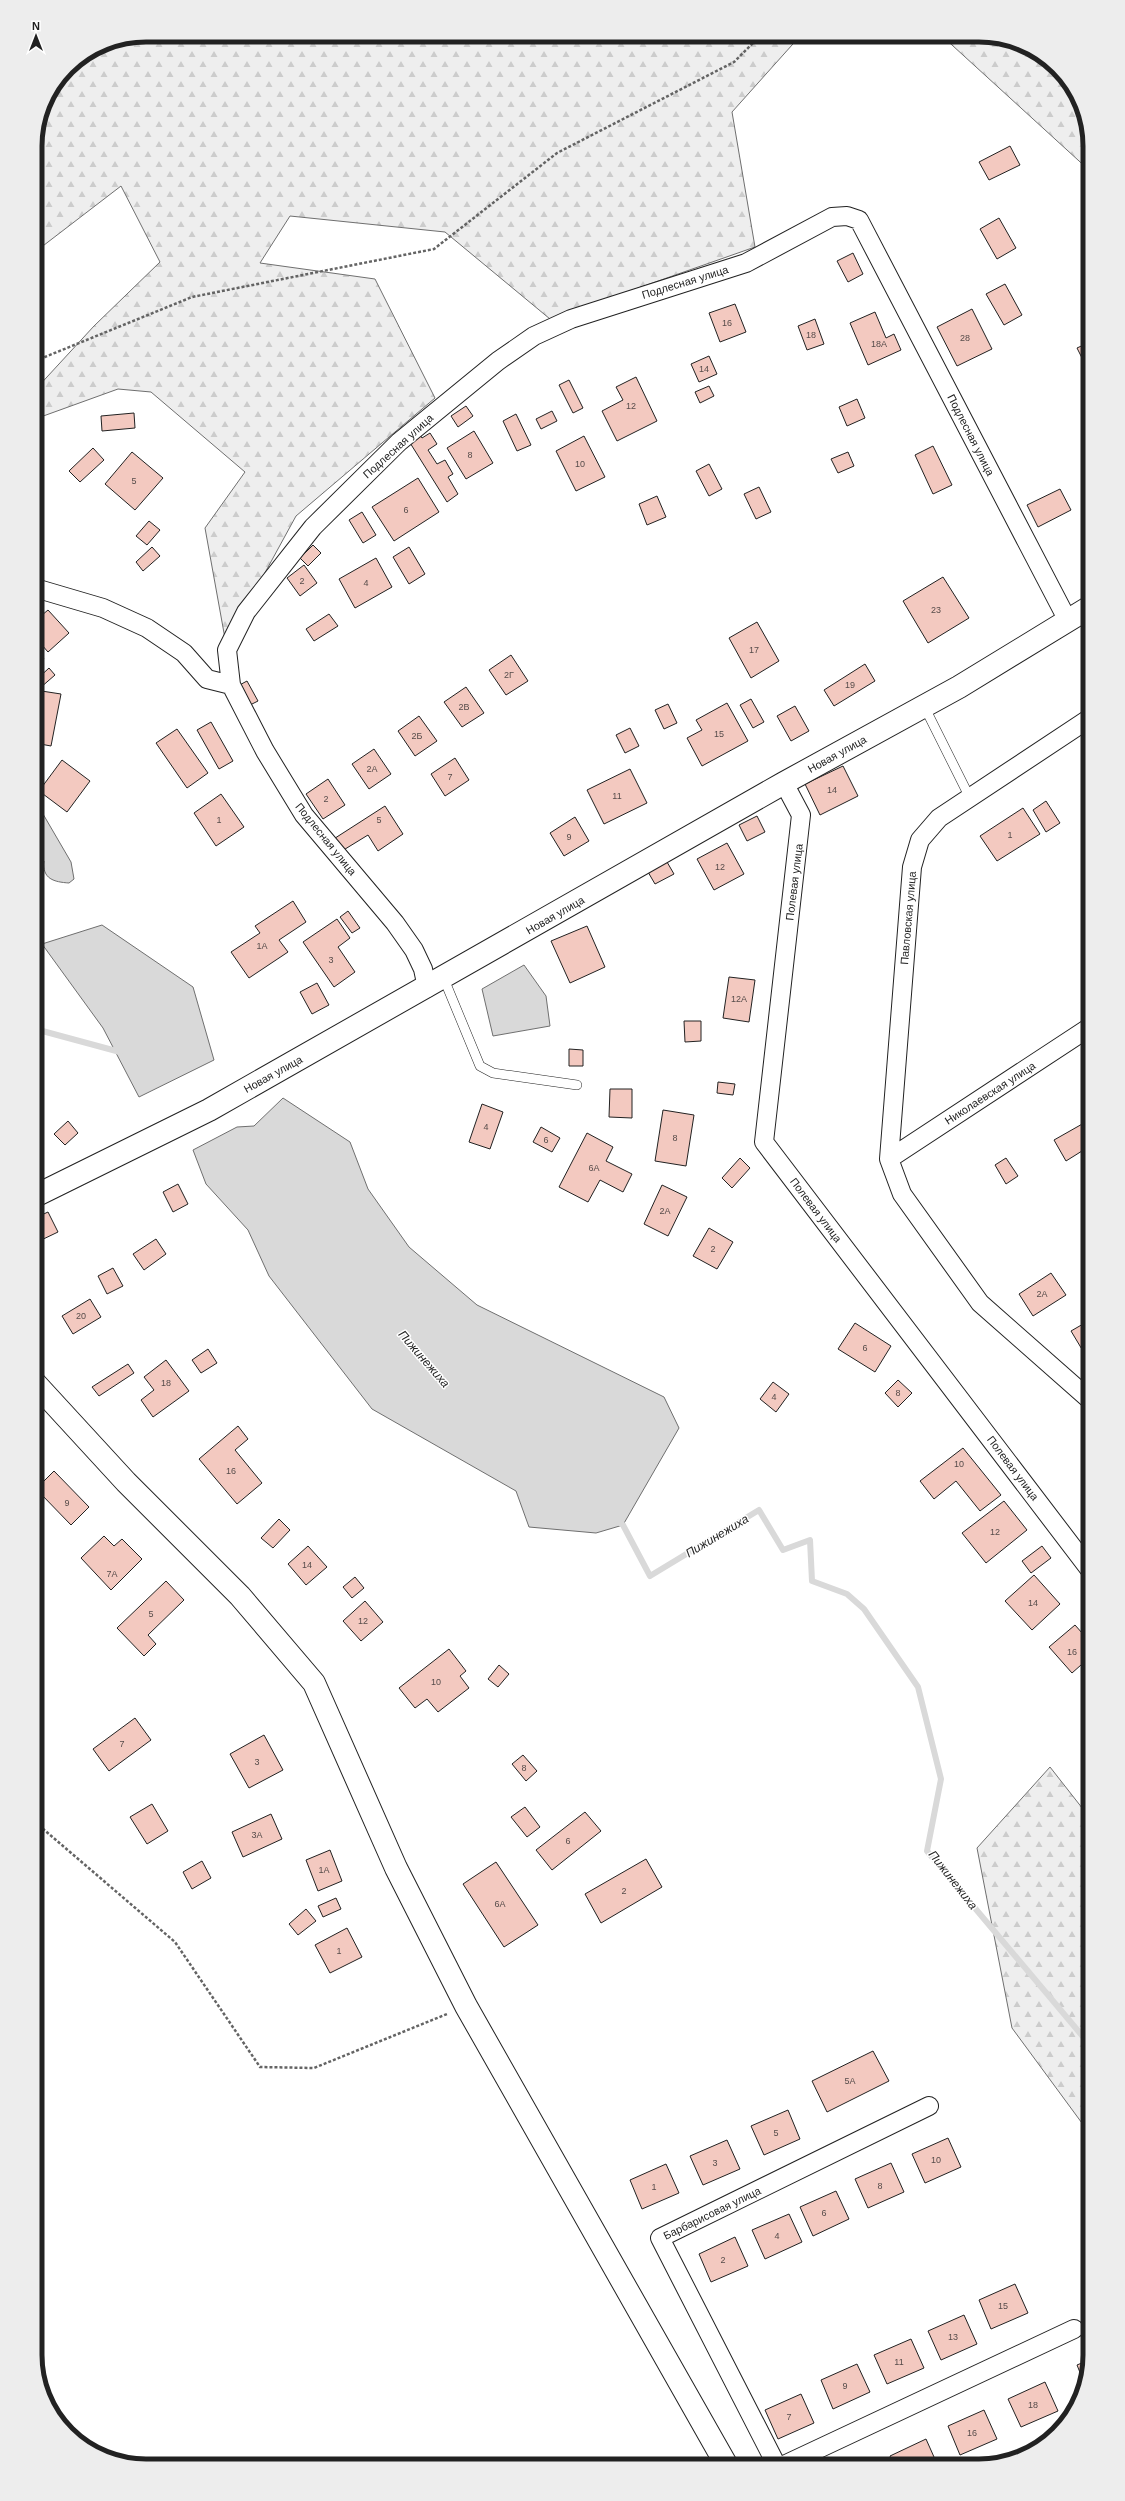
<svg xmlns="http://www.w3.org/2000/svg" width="1125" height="2501" viewBox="0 0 1125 2501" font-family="Arial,sans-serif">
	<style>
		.forest { fill: url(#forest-firs); stroke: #6f6f6f }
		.water { fill: #d9d9d9; stroke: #6f6f6f }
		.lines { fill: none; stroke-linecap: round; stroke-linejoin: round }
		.stream { stroke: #d9d9d9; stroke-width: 6 }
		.building { fill: #f3c9c0; stroke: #222 }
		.lane-casing { stroke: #222; stroke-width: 10 }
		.street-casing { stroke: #222; stroke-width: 20 }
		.secondary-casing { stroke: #222; stroke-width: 24 }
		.path { stroke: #646464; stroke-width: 2.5; stroke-dasharray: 3 2; stroke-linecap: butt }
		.lane { stroke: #fff; stroke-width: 9 }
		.street { stroke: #fff; stroke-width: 18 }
		.secondary { stroke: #fff; stroke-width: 22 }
		.labels { text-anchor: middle; stroke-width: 3; stroke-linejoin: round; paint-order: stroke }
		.number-label { font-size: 9px; fill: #564c4a }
		.street-label { font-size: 11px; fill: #222; stroke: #fff }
		.water-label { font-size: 12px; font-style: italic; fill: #222; stroke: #fff }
		.rim { fill: none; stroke: #222; stroke-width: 5 }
	</style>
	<defs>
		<pattern id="forest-firs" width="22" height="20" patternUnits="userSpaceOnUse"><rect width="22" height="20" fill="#eee"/><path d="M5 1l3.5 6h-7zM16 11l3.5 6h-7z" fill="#ccc"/></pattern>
	</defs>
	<rect width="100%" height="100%" fill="#fff"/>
	<path class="forest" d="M 146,35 L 801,35 L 732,112 L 755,247 L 550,319 L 445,232 L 290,216 L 260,263 L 375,279 L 435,398 L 296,516 L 226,644 L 205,528 L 245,472 L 151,392 L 118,389 L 35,419 L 35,390 L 94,326 L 160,262 L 121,186 L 35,252 L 35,139 L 44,103 L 68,67 L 104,43 Z
		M 941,35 L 986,35 L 1046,58 L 1084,110 L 1090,146 L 1090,171 Z
		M 1050,1767 L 1090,1818 L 1090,2134 L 1012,2028 L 977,1848 Z"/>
	<path class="water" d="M 37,800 L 43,806 L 43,814 L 71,862 L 74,879 L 69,883 C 54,882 42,879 44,861 L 35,856 L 35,802 Z
		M 102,925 L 193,987 L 214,1060 L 139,1097 L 103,1028 L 42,944 Z
		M 524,965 L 546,996 L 550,1026 L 493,1036 L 482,989 Z
		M 283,1098 L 350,1142 L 368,1189 L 409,1247 L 477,1305 L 664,1397 L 679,1428 L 623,1525 L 596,1533 L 529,1527 L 516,1491 L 372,1409 L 269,1276 L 248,1230 L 206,1184 L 193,1150 L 237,1127 L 254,1126 Z"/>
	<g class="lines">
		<path class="stream" d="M 35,1029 L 120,1052
			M 616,1520 L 623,1525 L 650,1576 L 759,1510 L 783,1550 L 810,1540 L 812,1581 L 847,1594 L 864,1609 L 918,1687 L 941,1779 L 927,1851 L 1090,2045"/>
	</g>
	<path class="building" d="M 1010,146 L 1020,165 L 989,180 L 979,162 Z
		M 999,218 L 1016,248 L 997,259 L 980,229 Z
		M 853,253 L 863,274 L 848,282 L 837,261 Z
		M 1005,284 L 1022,315 L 1004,325 L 986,294 Z
		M 735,304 L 746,332 L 720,342 L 709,313 Z
		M 972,309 L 992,349 L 957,366 L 937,327 Z
		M 875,312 L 886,338 L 894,334 L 901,350 L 868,365 L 850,323 Z
		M 815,319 L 824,344 L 807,350 L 798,326 Z
		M 1090,342 L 1090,374 L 1077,348 Z
		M 709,356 L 717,374 L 699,382 L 691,364 Z
		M 636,377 L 657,421 L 617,441 L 602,411 L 623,400 L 616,387 Z
		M 569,380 L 583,408 L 573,413 L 559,385 Z
		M 709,386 L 714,396 L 700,403 L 695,392 Z
		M 857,399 L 865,418 L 847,426 L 839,407 Z
		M 466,406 L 473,416 L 458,427 L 451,416 Z
		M 552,411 L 557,421 L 541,429 L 536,419 Z
		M 134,413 L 135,428 L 102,431 L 101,416 Z
		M 516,414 L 531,445 L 517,451 L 503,421 Z
		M 418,431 L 422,438 L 430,433 L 437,444 L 428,450 L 437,464 L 445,460 L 453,474 L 448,477 L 458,494 L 447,502 L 407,438 Z
		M 474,431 L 493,463 L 466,479 L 447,448 Z
		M 584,436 L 605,477 L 576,491 L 556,451 Z
		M 933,446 L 952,485 L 933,494 L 915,455 Z
		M 93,448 L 104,460 L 80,482 L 69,471 Z
		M 132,452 L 163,478 L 135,510 L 105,484 Z
		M 848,452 L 854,466 L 838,473 L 831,459 Z
		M 709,464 L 722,489 L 709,496 L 696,471 Z
		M 418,478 L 439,512 L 394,541 L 372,507 Z
		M 759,487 L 771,512 L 756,519 L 744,494 Z
		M 1060,489 L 1071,510 L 1038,527 L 1027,505 Z
		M 657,496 L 666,517 L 647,525 L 639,504 Z
		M 362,512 L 376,535 L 363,543 L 349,520 Z
		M 149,521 L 160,530 L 147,545 L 136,536 Z
		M 313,545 L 321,553 L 308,566 L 300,558 Z
		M 152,547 L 160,556 L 143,571 L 136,562 Z
		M 409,547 L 425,574 L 409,584 L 393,557 Z
		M 376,558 L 392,587 L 355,608 L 339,579 Z
		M 304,565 L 317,583 L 300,596 L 287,578 Z
		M 943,577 L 969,618 L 928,643 L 903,601 Z
		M 48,610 L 69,633 L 48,652 L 35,637 L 35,621 Z
		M 329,614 L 338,626 L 314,641 L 306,629 Z
		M 757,622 L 779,661 L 751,678 L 729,638 Z
		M 35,647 L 44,659 L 35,666 Z
		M 511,655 L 528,681 L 506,695 L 489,670 Z
		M 865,664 L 875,681 L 834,706 L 824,690 Z
		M 49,668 L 55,675 L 40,688 L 35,681 Z
		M 247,681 L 258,701 L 244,708 L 234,688 Z
		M 466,687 L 484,713 L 462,727 L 444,702 Z
		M 35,690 L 61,694 L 51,746 L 35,743 Z
		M 751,699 L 764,722 L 753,728 L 740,705 Z
		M 727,703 L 748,741 L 702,766 L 687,738 L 702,730 L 696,720 Z
		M 668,704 L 677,723 L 664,729 L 655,710 Z
		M 795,706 L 809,731 L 791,741 L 777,716 Z
		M 419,716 L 437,741 L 415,756 L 398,731 Z
		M 211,722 L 233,761 L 219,769 L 197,730 Z
		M 630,728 L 639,746 L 625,753 L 616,735 Z
		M 177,729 L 208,773 L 187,788 L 156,743 Z
		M 374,749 L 391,774 L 369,789 L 352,764 Z
		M 455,758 L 469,780 L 445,796 L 431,774 Z
		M 62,760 L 90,781 L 67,812 L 39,791 Z
		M 843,766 L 858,796 L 820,815 L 805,784 Z
		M 630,769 L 647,803 L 604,824 L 587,790 Z
		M 328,779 L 345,805 L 323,819 L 306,794 Z
		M 221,794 L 244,827 L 216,846 L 194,813 Z
		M 1046,801 L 1060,823 L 1046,832 L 1033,810 Z
		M 385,806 L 403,834 L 378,851 L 368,835 L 337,854 L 329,842 Z
		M 1023,808 L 1040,834 L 997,861 L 980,836 Z
		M 757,816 L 765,832 L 747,841 L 739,825 Z
		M 575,817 L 589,841 L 564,856 L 550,833 Z
		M 1090,824 L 1090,839 L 1083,828 Z
		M 727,843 L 744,874 L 714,890 L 697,859 Z
		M 667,862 L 674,874 L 655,884 L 648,872 Z
		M 293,901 L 306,922 L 279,940 L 288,952 L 249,978 L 231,952 L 260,933 L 255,926 Z
		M 348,911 L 360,928 L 352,933 L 340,917 Z
		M 337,919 L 350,938 L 338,947 L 355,972 L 334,987 L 303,942 Z
		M 587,926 L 605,967 L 570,983 L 551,941 Z
		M 729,977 L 755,980 L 749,1022 L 723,1018 Z
		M 317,983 L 329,1005 L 312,1014 L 300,992 Z
		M 684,1021 L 701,1021 L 701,1041 L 685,1042 Z
		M 569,1049 L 583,1050 L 583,1066 L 569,1066 Z
		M 718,1082 L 735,1084 L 733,1095 L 717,1093 Z
		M 610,1089 L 632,1089 L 632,1118 L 609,1117 Z
		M 482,1104 L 503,1112 L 490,1149 L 469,1142 Z
		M 663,1110 L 694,1115 L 686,1166 L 655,1161 Z
		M 68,1121 L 78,1133 L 65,1145 L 54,1134 Z
		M 1084,1123 L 1090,1134 L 1090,1146 L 1066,1161 L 1054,1140 Z
		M 541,1127 L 560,1138 L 552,1152 L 533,1142 Z
		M 587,1133 L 613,1147 L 606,1161 L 632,1174 L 623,1192 L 600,1180 L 588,1202 L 559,1187 Z
		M 740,1158 L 750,1168 L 732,1188 L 722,1178 Z
		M 1006,1158 L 1018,1176 L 1006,1184 L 995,1165 Z
		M 178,1184 L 188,1204 L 173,1212 L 163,1192 Z
		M 662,1185 L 687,1197 L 668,1236 L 644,1224 Z
		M 48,1212 L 58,1232 L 35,1243 L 35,1218 Z
		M 709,1228 L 733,1242 L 717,1269 L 693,1256 Z
		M 156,1239 L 166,1254 L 144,1270 L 133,1254 Z
		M 113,1268 L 123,1286 L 107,1294 L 98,1276 Z
		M 1051,1273 L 1066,1295 L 1033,1316 L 1019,1294 Z
		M 90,1299 L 101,1317 L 73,1334 L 62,1316 Z
		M 1090,1320 L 1090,1354 L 1086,1356 L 1071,1331 Z
		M 855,1323 L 891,1346 L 875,1372 L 838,1349 Z
		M 208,1349 L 217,1363 L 201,1373 L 192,1360 Z
		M 166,1360 L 189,1391 L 153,1417 L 141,1400 L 154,1390 L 144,1377 Z
		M 128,1364 L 134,1373 L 99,1396 L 92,1387 Z
		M 898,1380 L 912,1393 L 898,1407 L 885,1393 Z
		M 773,1382 L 789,1394 L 776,1412 L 760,1399 Z
		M 238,1426 L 248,1439 L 235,1450 L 262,1483 L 237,1504 L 199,1459 Z
		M 963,1448 L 1001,1495 L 980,1511 L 956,1481 L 934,1499 L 920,1481 Z
		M 54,1471 L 89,1507 L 71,1525 L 40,1493 L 35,1498 L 35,1480 L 40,1485 Z
		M 1004,1501 L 1027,1530 L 986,1563 L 962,1533 Z
		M 279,1519 L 290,1530 L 273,1548 L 261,1538 Z
		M 104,1536 L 114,1546 L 122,1539 L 142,1559 L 111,1590 L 81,1558 Z
		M 308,1546 L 327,1567 L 306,1585 L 288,1564 Z
		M 1042,1546 L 1051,1558 L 1031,1573 L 1022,1561 Z
		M 1034,1575 L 1060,1604 L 1032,1630 L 1005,1601 Z
		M 355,1577 L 364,1588 L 352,1598 L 343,1587 Z
		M 166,1581 L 184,1600 L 148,1635 L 156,1644 L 144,1656 L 117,1628 Z
		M 365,1601 L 383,1622 L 361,1641 L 343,1621 Z
		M 1075,1625 L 1090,1642 L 1090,1657 L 1072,1673 L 1049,1647 Z
		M 449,1649 L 466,1671 L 460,1676 L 469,1688 L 438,1712 L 427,1699 L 415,1708 L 399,1688 Z
		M 499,1665 L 509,1674 L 498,1687 L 488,1679 Z
		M 135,1718 L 151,1740 L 109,1771 L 93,1749 Z
		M 264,1735 L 283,1770 L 249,1788 L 230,1754 Z
		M 523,1755 L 537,1771 L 526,1781 L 512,1764 Z
		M 152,1804 L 168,1831 L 147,1844 L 130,1817 Z
		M 525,1807 L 540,1827 L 527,1837 L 511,1817 Z
		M 585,1812 L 601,1831 L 552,1870 L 536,1850 Z
		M 271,1814 L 282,1839 L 243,1857 L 232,1832 Z
		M 330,1850 L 342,1881 L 318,1891 L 306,1860 Z
		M 646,1859 L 662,1887 L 601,1923 L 585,1894 Z
		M 202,1861 L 211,1878 L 192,1889 L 183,1872 Z
		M 496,1862 L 538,1925 L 504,1947 L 463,1884 Z
		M 336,1898 L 341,1909 L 323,1917 L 318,1906 Z
		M 306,1909 L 316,1921 L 298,1935 L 289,1924 Z
		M 347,1928 L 362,1957 L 330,1973 L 315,1945 Z
		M 873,2051 L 889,2081 L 827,2112 L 812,2081 Z
		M 788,2110 L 800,2139 L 764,2155 L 751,2126 Z
		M 948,2138 L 961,2167 L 925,2183 L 912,2154 Z
		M 727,2140 L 740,2169 L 703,2185 L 690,2156 Z
		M 891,2163 L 904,2192 L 868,2208 L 855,2179 Z
		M 666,2164 L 679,2193 L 642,2209 L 630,2180 Z
		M 836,2191 L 849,2219 L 813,2236 L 800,2207 Z
		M 789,2214 L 802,2242 L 765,2259 L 752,2230 Z
		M 735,2237 L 748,2266 L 711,2282 L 699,2254 Z
		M 1015,2284 L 1028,2313 L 991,2329 L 979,2300 Z
		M 964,2315 L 977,2344 L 941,2360 L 928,2331 Z
		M 911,2339 L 924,2368 L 887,2384 L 874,2355 Z
		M 1089,2360 L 1085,2385 L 1077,2365 Z
		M 857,2364 L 870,2392 L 833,2409 L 821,2380 Z
		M 1045,2382 L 1058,2411 L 1021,2427 L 1008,2399 Z
		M 801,2394 L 814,2423 L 778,2439 L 765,2410 Z
		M 984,2410 L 997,2439 L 960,2455 L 948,2426 Z
		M 926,2439 L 938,2466 L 894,2466 L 890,2456 Z"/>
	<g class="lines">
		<g class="lane-casing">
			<path id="lane" d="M 924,706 L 970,798
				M 444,979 L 480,1066 L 493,1073 L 577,1085"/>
		</g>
		<g class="street-casing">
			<path id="street" d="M 35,588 L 103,608 L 147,628 L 184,653 L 207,679 L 231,685
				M 784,783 L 801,815 L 764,1142 L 1090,1570
				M 427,988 L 423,969 L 414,950 L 395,923 L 304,815 L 265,751 L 231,685 L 227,650 L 246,612 L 313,527 L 399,442 L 498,361 L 534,336 L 571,319 L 746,263 L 832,217 L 847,216 L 859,220 L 1067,619
				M 889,1159 L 1090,1027
				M 1090,1400 L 980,1303 L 902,1194 L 889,1159 L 912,867 L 920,840 L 939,818 L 1090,718
				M 777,2466 L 660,2238 L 929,2106
				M 782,2466 L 1074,2329"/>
		</g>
		<g class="secondary-casing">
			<path id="secondary" d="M 35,1196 L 209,1110 L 784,783 L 959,687 L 1090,607
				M 35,1383 L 126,1482 L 240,1596 L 314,1683 L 396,1868 L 466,2006 L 727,2466"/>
		</g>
		<path class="path" d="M 35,361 L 192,297 L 434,249 L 557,153 L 734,62 L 761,35
			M 35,1822 L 175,1942 L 260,2067 L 314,2068 L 447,2014"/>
		<use href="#lane" class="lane"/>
		<use href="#street" class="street"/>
		<use href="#secondary" class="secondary"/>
	</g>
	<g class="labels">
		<g class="number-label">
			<text x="727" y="326">16</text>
			<text x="811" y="338">18</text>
			<text x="965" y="341">28</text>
			<text x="879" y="347">18А</text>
			<text x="704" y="372">14</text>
			<text x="631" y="409">12</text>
			<text x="470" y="458">8</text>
			<text x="580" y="467">10</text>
			<text x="134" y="484">5</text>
			<text x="406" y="513">6</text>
			<text x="302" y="584">2</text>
			<text x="366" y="586">4</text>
			<text x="936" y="613">23</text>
			<text x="754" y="653">17</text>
			<text x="509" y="678">2Г</text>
			<text x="850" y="688">19</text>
			<text x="464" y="710">2В</text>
			<text x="719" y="737">15</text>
			<text x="417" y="739">2Б</text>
			<text x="372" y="772">2А</text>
			<text x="450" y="780">7</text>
			<text x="832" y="793">14</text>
			<text x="617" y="799">11</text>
			<text x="326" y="802">2</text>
			<text x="219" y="823">1</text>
			<text x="379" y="823">5</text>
			<text x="1010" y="838">1</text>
			<text x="569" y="840">9</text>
			<text x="720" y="870">12</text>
			<text x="262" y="949">1А</text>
			<text x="331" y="963">3</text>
			<text x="739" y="1002">12А</text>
			<text x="486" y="1130">4</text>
			<text x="675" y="1141">8</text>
			<text x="546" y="1143">6</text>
			<text x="594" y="1171">6А</text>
			<text x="665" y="1214">2А</text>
			<text x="713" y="1252">2</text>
			<text x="1042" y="1297">2А</text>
			<text x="81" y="1319">20</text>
			<text x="865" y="1351">6</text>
			<text x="166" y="1386">18</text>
			<text x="898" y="1396">8</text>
			<text x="774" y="1400">4</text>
			<text x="959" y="1467">10</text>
			<text x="231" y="1474">16</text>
			<text x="67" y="1506">9</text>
			<text x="995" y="1535">12</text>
			<text x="307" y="1568">14</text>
			<text x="112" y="1577">7А</text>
			<text x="1033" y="1606">14</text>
			<text x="151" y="1617">5</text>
			<text x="363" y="1624">12</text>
			<text x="1072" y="1655">16</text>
			<text x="436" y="1685">10</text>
			<text x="122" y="1747">7</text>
			<text x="257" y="1765">3</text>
			<text x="524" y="1771">8</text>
			<text x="257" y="1838">3А</text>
			<text x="568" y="1844">6</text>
			<text x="324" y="1873">1А</text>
			<text x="624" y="1894">2</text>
			<text x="500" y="1907">6А</text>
			<text x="339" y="1954">1</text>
			<text x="850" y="2084">5А</text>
			<text x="776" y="2136">5</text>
			<text x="936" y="2163">10</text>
			<text x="715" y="2166">3</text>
			<text x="880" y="2189">8</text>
			<text x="654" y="2190">1</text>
			<text x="824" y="2216">6</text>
			<text x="777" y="2239">4</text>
			<text x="723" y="2263">2</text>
			<text x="1003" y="2309">15</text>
			<text x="953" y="2340">13</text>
			<text x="899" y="2365">11</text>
			<text x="845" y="2389">9</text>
			<text x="1033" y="2408">18</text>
			<text x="789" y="2420">7</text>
			<text x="972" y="2436">16</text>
		</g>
		<g class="street-label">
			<text transform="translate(685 282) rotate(-17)" y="4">Подлесная улица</text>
			<text transform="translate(971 435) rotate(63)" y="4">Подлесная улица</text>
			<text transform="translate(398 446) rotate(-42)" y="4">Подлесная улица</text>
			<text transform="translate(837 754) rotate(-29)" y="4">Новая улица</text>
			<text transform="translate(326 839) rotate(51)" y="4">Подлесная улица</text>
			<text transform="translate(794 882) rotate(-83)" y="4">Полевая улица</text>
			<text transform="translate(555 915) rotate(-30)" y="4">Новая улица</text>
			<text transform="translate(908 918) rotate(-85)" y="4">Павловская улица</text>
			<text transform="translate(273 1074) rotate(-29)" y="4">Новая улица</text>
			<text transform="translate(990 1093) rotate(-33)" y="4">Николаевская улица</text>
			<text transform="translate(816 1210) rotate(53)" y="4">Полевая улица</text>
			<text transform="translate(1013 1468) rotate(53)" y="4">Полевая улица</text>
			<text transform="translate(712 2213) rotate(-26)" y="4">Барбарисовая улица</text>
		</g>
		<g class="water-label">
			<text transform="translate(424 1359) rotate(49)" y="4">Пижинежиха</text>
			<text transform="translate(717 1536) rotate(-31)" y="4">Пижинежиха</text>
			<text transform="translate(953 1880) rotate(52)" y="4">Пижинежиха</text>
		</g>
	</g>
	<path d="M0 0H1125V2501H0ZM146 42H979A104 104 0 0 1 1083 146V2355A104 104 0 0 1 979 2459H146A104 104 0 0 1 42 2355V146A104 104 0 0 1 146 42Z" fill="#ededed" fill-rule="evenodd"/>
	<path class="rim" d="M146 42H979A104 104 0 0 1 1083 146V2355A104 104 0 0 1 979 2459H146A104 104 0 0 1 42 2355V146A104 104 0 0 1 146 42Z"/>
	<g transform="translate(36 36)" stroke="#ffffff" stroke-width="3" paint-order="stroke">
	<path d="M0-3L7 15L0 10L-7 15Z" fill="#222222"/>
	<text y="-6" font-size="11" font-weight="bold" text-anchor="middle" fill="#222222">N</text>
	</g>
</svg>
